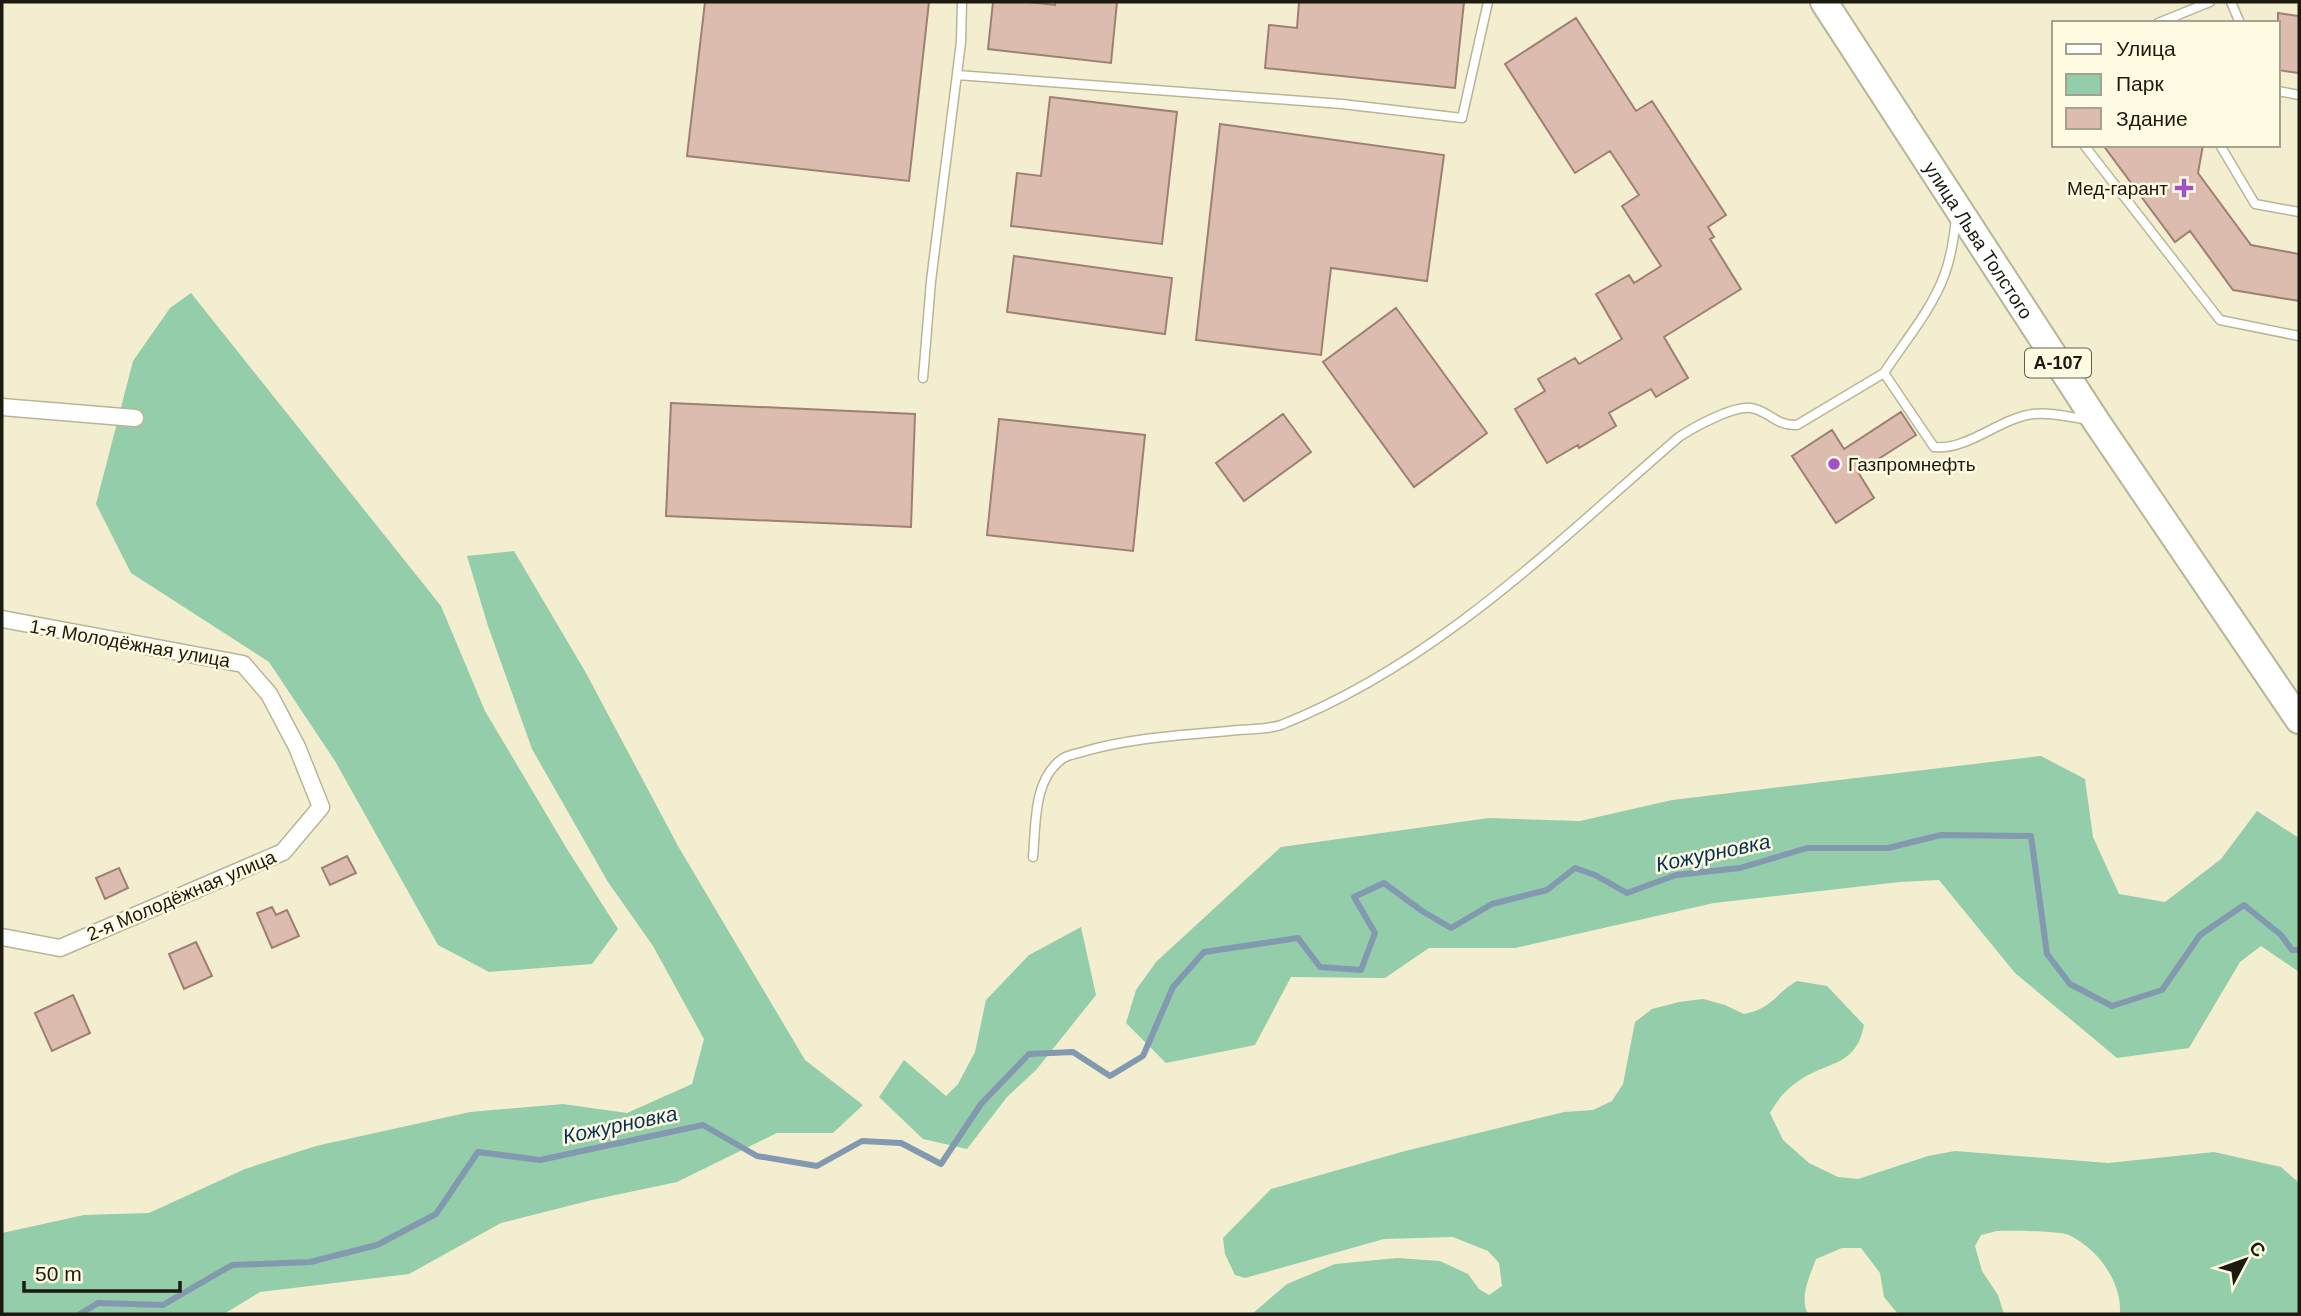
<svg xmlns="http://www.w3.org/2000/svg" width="2301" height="1316" viewBox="0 0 2301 1316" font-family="Helvetica,sans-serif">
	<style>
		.green { fill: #94cdaa }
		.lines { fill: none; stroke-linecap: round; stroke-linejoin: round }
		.stream { stroke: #8299b0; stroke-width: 6 }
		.building { fill: #ddbcb0; stroke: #9e7f74; stroke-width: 2 }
		.service-casing { stroke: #b9b597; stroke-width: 11 }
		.minor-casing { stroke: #b9b597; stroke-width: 19 }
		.trunk-casing { stroke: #b9b597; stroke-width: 30 }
		.service { stroke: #fff; stroke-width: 8 }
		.minor { stroke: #fff; stroke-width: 16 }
		.trunk { stroke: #fff; stroke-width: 26 }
		.poi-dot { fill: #a152c4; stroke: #fffbe2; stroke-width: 2.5 }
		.labels { text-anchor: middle; stroke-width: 5; stroke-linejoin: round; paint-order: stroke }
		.shield { fill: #fffbe2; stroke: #615e4f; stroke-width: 2 }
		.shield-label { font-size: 18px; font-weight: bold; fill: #1d1b10 }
		.poi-label { font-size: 19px; fill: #1d1b10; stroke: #fffbe2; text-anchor: end }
		.street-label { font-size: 19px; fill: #1d1b10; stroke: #fffbe2 }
		.water-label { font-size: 21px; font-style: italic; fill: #063157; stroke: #fffbe2 }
	</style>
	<rect width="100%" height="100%" fill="#f3eecf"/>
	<path class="green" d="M 191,293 L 441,606 L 485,711 L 567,849 L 618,929 L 592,964 L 489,972 L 438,945 L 335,761 L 269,662 L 131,573 L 96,504 L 133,361 L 170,308 Z
		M 514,551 L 586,673 L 678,846 L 805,1060 L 863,1105 L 833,1133 L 777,1133 L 677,1182 L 592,1200 L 501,1223 L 409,1274 L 260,1292 L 224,1314 L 2,1314 L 2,1233 L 84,1215 L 149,1213 L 245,1169 L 316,1146 L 470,1112 L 563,1104 L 627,1113 L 692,1084 L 704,1039 L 653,946 L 608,882 L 532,749 L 488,626 L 467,556 Z
		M 2041,756 L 2085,779 L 2093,837 L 2119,894 L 2165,902 L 2221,859 L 2257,811 L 2299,838 L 2299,972 L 2261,946 L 2240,962 L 2189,1048 L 2117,1058 L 2015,973 L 1939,880 L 1900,882 L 1714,903 L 1515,948 L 1429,948 L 1385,978 L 1291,977 L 1255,1045 L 1166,1063 L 1126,1023 L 1136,990 L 1156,962 L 1281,847 L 1489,818 L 1580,821 L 1672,800 Z
		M 1081,927 L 1096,995 L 1036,1070 L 1007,1097 L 967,1149 L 923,1139 L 879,1097 L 904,1060 L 946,1096 L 958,1084 L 975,1052 L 986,1000 L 1029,955 Z
		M 1797,981 L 1827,986 L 1864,1025 C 1856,1067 1828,1061 1800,1080 C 1786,1089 1778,1099 1770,1113 L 1783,1140 L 1809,1163 L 1838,1177 L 1858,1179 L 1928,1156 L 1955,1151 L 2108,1163 L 2214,1152 L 2281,1167 L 2297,1181 L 2299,1186 L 2299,1314 L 2120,1314 C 2122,1282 2098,1249 2069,1235 C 2061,1231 2007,1230 1997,1231 C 1992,1232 1986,1234 1981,1235 L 1975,1246 L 1982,1271 L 1998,1295 L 2004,1314 L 1898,1314 L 1884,1297 L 1880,1273 L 1861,1248 L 1842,1248 L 1816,1259 C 1810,1276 1799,1297 1808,1314 L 1252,1314 L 1287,1284 L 1335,1264 L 1397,1258 L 1440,1261 L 1468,1274 L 1479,1289 L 1489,1295 L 1502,1286 L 1499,1263 L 1488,1251 L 1453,1237 L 1384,1239 L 1245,1278 L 1235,1275 L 1225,1254 L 1223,1238 L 1271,1189 L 1405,1151 L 1564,1112 L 1593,1110 L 1612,1101 L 1623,1084 L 1635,1022 L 1652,1009 L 1679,1002 L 1703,999 L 1725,1005 L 1744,1014 C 1774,1008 1774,994 1797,981 Z"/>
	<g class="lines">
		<path class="stream" d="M 80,1314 L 98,1303 L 163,1305 L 232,1265 L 310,1262 L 377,1245 L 436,1214 L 478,1152 L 540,1160 L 703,1125 L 757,1156 L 817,1166 L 862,1141 L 901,1143 L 941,1164 L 981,1104 L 1029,1054 L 1073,1052 L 1110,1076 L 1143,1056 L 1173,987 L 1204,952 L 1298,938 L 1320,967 L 1361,970 L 1375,933 L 1354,897 L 1384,883 L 1422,911 L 1451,928 L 1492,904 L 1547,890 L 1575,868 L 1595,875 L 1627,893 L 1676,875 L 1740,868 L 1807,848 L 1888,848 L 1941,835 L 2031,836 L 2047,954 L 2070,984 L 2112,1006 L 2162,990 L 2200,935 L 2244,905 L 2281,935 L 2292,950 L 2299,950"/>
	</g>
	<path class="building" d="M 705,2 L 929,2 L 909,181 L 687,156 Z
		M 993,2 L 1028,2 L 1055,5 L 1055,2 L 1117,2 L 1111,63 L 988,49 Z
		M 1299,2 L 1464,2 L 1455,88 L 1265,68 L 1269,25 L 1297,28 Z
		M 2278,13 L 2299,16 L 2299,73 L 2278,70 Z
		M 1576,18 L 1636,111 L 1652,101 L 1726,215 L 1708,227 L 1714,237 L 1710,239 L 1741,289 L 1664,337 L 1688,378 L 1656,397 L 1651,389 L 1609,413 L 1616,426 L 1579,448 L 1578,445 L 1547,463 L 1515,409 L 1545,391 L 1538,379 L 1575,358 L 1579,364 L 1622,339 L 1596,294 L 1629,275 L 1634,283 L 1661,266 L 1622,206 L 1639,195 L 1610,151 L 1575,173 L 1505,64 Z
		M 1050,97 L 1177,112 L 1162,244 L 1011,226 L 1017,173 L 1041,176 Z
		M 1220,124 L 1444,155 L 1427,281 L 1331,268 L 1321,355 L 1196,340 Z
		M 2103,145 L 2203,145 L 2198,173 L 2251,245 L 2299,254 L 2299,301 L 2233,290 L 2190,231 L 2175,242 Z
		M 1014,256 L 1172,278 L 1165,334 L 1007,312 Z
		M 1396,308 L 1487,433 L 1414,487 L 1323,362 Z
		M 671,403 L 915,414 L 911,527 L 666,516 Z
		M 1901,412 L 1916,435 L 1858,472 L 1874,498 L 1836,523 L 1792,456 L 1832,430 L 1844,449 Z
		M 1283,414 L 1311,452 L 1244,501 L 1216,463 Z
		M 999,419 L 1145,435 L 1133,551 L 987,535 Z
		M 347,856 L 356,873 L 330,885 L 322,868 Z
		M 119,868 L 128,888 L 105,899 L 96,878 Z
		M 272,907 L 276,915 L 287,910 L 299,936 L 272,948 L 257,913 Z
		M 196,942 L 212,976 L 184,989 L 169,954 Z
		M 73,995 L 90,1033 L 52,1051 L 35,1013 Z"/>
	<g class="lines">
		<g class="service-casing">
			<path id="service" d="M 2231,2 L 2240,23
				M 2158,23 L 2210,2
				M 957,75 L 1342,104 L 1462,118 L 1488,2
				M 2278,91 L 2299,95
				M 2084,145 L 2220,320 L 2299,336
				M 2220,145 L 2255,204 L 2299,212
				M 1956,218 C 1954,238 1951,258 1944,276 C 1931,311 1904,342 1884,373 L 1934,447 C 1967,451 2000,418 2033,414 C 2051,412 2071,417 2089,420
				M 923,378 L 931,281 L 961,42 L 962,2
				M 1033,857 C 1036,824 1033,780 1062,759 C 1067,755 1076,754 1082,752 C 1132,737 1188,735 1239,730 C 1253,729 1269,729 1281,725 C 1437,663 1555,544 1679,437 C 1694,427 1732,406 1751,408 C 1768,410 1775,426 1797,425 L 1884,373"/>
		</g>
		<g class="minor-casing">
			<path id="minor" d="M 2,407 L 135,418
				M 2,619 L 243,664 L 269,694 L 297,747 L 321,807 L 283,852 L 60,948 L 2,937"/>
		</g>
		<g class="trunk-casing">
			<g id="trunk">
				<path id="s1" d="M 1824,2 L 2096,421 L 2299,720"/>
			</g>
		</g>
		<use href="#service" class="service"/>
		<use href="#minor" class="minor"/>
		<use href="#trunk" class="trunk"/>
	</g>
	<g class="poi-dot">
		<path d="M2180.5 177.5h7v7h7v7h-7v7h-7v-7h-7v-7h7z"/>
		<circle cx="1834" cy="464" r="7"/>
	</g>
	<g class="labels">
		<rect class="shield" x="2025" y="348.5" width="66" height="29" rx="5"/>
		<g class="shield-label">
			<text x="2058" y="369">А-107</text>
		</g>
		<g class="poi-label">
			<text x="2168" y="195">Мед-гарант</text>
			<text x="1848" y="471" text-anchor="start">Газпромнефть</text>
		</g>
		<g class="street-label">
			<text dy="7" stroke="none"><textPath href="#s1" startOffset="284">улица Льва Толстого</textPath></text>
			<text transform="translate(130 643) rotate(10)" y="7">1-я Молодёжная улица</text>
			<text transform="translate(181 895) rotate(-23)" y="7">2-я Молодёжная улица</text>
		</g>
		<g class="water-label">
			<text transform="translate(1713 853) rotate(-12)" y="7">Кожурновка</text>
			<text transform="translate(620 1125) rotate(-12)" y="7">Кожурновка</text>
		</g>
	</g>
	<rect width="2301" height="1316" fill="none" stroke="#1d1b10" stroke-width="7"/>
	<rect x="2052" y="21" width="228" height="126" fill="#fffbe2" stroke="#a5a18e" stroke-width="2"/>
	<rect x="2066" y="44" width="35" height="10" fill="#ffffff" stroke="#a5a18e" stroke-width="2"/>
	<text x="2116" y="56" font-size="21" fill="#1d1b10">Улица</text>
	<rect x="2066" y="74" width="35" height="21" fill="#94cdaa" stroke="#a5a18e" stroke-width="2"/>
	<text x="2116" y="91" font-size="21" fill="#1d1b10">Парк</text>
	<rect x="2066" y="108" width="35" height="21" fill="#ddbcb0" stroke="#a5a18e" stroke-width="2"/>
	<text x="2116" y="126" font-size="21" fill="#1d1b10">Здание</text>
	<g transform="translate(2245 1260) rotate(49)" stroke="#fffbe2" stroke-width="5" paint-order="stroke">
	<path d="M0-5L12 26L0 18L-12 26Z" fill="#1d1b10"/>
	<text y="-10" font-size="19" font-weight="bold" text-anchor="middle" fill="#1d1b10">С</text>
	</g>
	<path d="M24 1281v10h156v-10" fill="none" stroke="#1d1b10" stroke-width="3.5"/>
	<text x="35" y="1281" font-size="21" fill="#1d1b10" stroke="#fffbe2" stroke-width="5" paint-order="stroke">50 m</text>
</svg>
